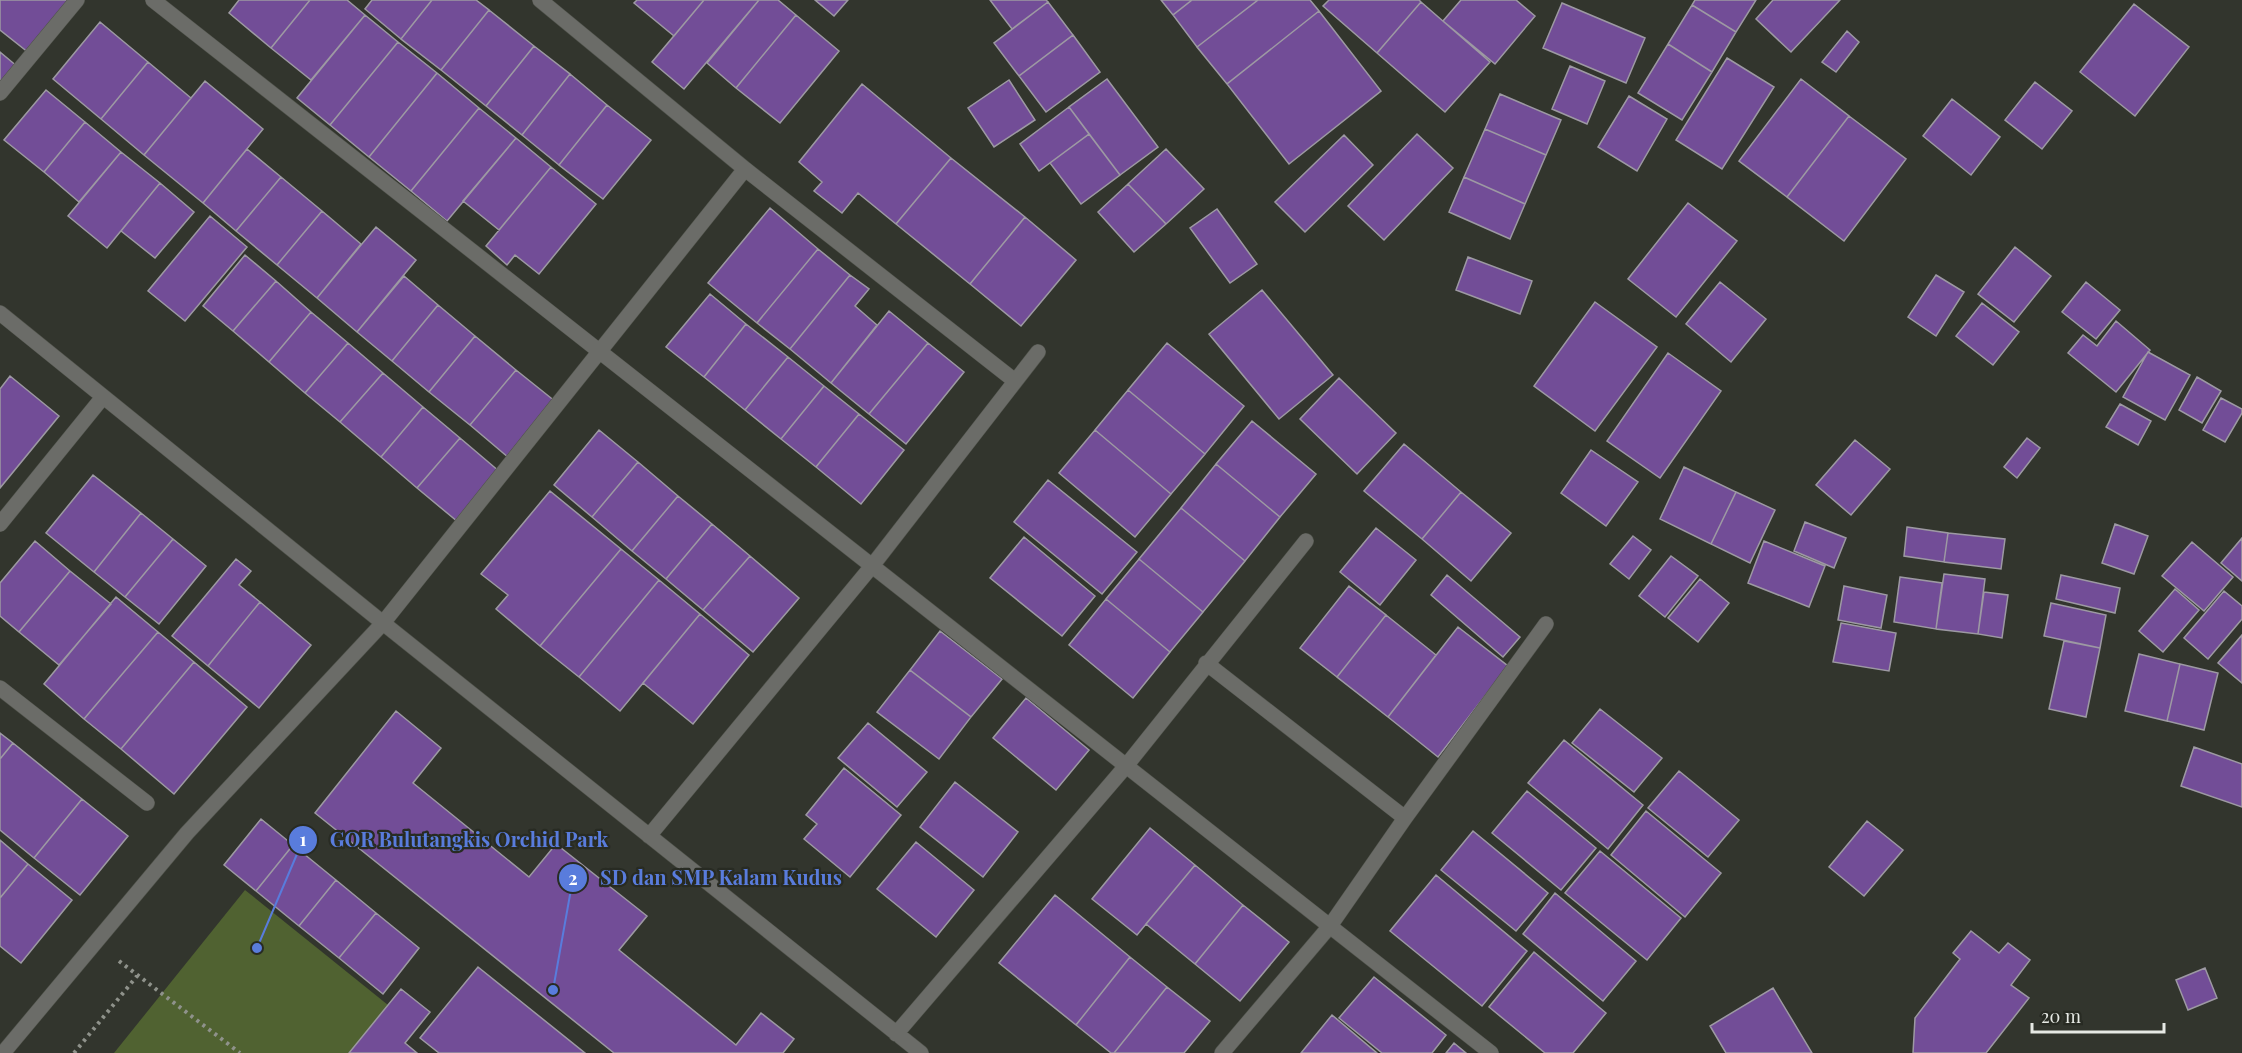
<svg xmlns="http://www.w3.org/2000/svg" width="2242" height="1053" viewBox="0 0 2242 1053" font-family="'Playfair Display',serif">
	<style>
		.green { fill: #506231 }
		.building { fill: #724d97; stroke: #9d99a3; stroke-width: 1.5 }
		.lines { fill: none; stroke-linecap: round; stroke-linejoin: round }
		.minor-casing { stroke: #4f524a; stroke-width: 16 }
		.path { stroke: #8f928b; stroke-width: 4; stroke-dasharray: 3 4.5; stroke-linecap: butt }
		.minor { stroke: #6b6c68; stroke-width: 15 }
		.leader { fill: none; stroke: #597cdc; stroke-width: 2 }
		.callout-dot { fill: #597cdc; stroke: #282b23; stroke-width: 2 }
		.mark-label { font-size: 18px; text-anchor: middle; font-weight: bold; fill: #fff }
		.callout-label { font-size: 20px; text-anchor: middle; font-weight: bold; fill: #597cdc; stroke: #282b23; stroke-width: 4.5; stroke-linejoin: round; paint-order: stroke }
	</style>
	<rect width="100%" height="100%" fill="#32352d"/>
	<path class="green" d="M 245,890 L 388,1005 L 349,1053 L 114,1053 Z"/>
	<path class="building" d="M 0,0 L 69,0 L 29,53 L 0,30 Z
		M 239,0 L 310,0 L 271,48 L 229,13 Z
		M 310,0 L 347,0 L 365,15 L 311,80 L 271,48 Z
		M 372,0 L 432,0 L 401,39 L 365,9 Z
		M 432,0 L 476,0 L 489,10 L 441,70 L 401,39 Z
		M 637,0 L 704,0 L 674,36 L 634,3 Z
		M 704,0 L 759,0 L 684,89 L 652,62 Z
		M 759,0 L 778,0 L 796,15 L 736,88 L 707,63 Z
		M 815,0 L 848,0 L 834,16 Z
		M 990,0 L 1046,0 L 1048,2 L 1012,29 Z
		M 1161,0 L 1192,0 L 1173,15 Z
		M 1192,0 L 1258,0 L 1197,47 L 1173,15 Z
		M 1258,0 L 1310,0 L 1319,11 L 1227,84 L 1197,47 Z
		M 1329,0 L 1419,0 L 1421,2 L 1377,53 L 1323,6 Z
		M 1461,0 L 1516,0 L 1535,16 L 1495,64 L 1443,21 Z
		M 1695,0 L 1756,0 L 1736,32 L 1692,5 Z
		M 1773,0 L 1840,0 L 1791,52 L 1756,19 Z
		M 1048,2 L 1073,35 L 1019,76 L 994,43 Z
		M 1421,2 L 1490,62 L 1445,112 L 1377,53 Z
		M 1562,3 L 1645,38 L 1626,83 L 1543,48 Z
		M 2134,4 L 2189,47 L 2135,116 L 2080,72 Z
		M 1692,5 L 1736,32 L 1712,72 L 1668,44 Z
		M 489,10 L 534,46 L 486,106 L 441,70 Z
		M 1319,11 L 1381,91 L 1289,164 L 1227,84 Z
		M 365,15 L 398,42 L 330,125 L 297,98 Z
		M 796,15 L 839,51 L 780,123 L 736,88 Z
		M 100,22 L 148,62 L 101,119 L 53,79 Z
		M 1847,31 L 1859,42 L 1836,72 L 1822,62 Z
		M 1073,35 L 1100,72 L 1046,112 L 1019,76 Z
		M 398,42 L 437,73 L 369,157 L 330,125 Z
		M 1668,44 L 1712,72 L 1682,120 L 1638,93 Z
		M 534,46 L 570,74 L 522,135 L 486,106 Z
		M 0,52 L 18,67 L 0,90 Z
		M 1727,58 L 1774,87 L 1722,169 L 1676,140 Z
		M 148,62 L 191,98 L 144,155 L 101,119 Z
		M 1570,66 L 1605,81 L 1587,124 L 1552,109 Z
		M 437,73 L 479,108 L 411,191 L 369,157 Z
		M 570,74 L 607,105 L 559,165 L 522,135 Z
		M 1107,79 L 1158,147 L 1120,175 L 1069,107 Z
		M 1801,79 L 1849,116 L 1787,197 L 1739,161 Z
		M 1009,80 L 1035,120 L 994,147 L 968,108 Z
		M 205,81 L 263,129 L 203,203 L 144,155 Z
		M 2035,82 L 2072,111 L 2042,149 L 2005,120 Z
		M 862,84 L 951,158 L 896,224 L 858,193 L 842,213 L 814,191 L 822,182 L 799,162 Z
		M 46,90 L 85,122 L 44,172 L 4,140 Z
		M 1500,94 L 1561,120 L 1546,155 L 1485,129 Z
		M 1629,96 L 1667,119 L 1637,171 L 1598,147 Z
		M 1952,99 L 2000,137 L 1971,175 L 1923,136 Z
		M 607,105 L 651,140 L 603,199 L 559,165 Z
		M 1069,107 L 1089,134 L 1039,171 L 1020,144 Z
		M 479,108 L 516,138 L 447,221 L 411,191 Z
		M 1849,116 L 1906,159 L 1844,241 L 1787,197 Z
		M 85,122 L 121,152 L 79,202 L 44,172 Z
		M 1485,129 L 1546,155 L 1525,204 L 1464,177 Z
		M 1089,134 L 1120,175 L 1081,204 L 1050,163 Z
		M 1417,134 L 1453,168 L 1384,240 L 1348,206 Z
		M 1344,135 L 1373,165 L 1305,232 L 1275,202 Z
		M 516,138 L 551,167 L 499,230 L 463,201 Z
		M 247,149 L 281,177 L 236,231 L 203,203 Z
		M 1166,149 L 1204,189 L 1166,224 L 1128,184 Z
		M 121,152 L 160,183 L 107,248 L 68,216 Z
		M 951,158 L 1025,217 L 970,284 L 896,224 Z
		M 551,167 L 596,204 L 539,274 L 515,255 L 507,265 L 486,246 Z
		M 281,177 L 322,211 L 277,265 L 236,231 Z
		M 1464,177 L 1525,204 L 1510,239 L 1449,212 Z
		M 160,183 L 194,212 L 155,258 L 121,231 Z
		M 1128,184 L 1166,224 L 1134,252 L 1098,212 Z
		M 1688,203 L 1737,241 L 1676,317 L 1628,279 Z
		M 770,208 L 818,249 L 757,323 L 708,283 Z
		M 1217,209 L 1257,264 L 1230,283 L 1190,228 Z
		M 322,211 L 361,244 L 317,298 L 277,265 Z
		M 210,216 L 247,247 L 185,321 L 148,291 Z
		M 1025,217 L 1076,260 L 1021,326 L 970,284 Z
		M 376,227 L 416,260 L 357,332 L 317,298 Z
		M 2015,247 L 2051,276 L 2014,322 L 1978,294 Z
		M 818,249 L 850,275 L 790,349 L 757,323 Z
		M 245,255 L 276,281 L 233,331 L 203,306 Z
		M 1468,257 L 1532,281 L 1520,314 L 1456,290 Z
		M 850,275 L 869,289 L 855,306 L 877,325 L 831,383 L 790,349 Z
		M 1936,275 L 1964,292 L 1936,336 L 1908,317 Z
		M 404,276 L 438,305 L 392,361 L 357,332 Z
		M 276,281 L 311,312 L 269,362 L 233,331 Z
		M 1720,282 L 1766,319 L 1731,362 L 1686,324 Z
		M 2086,282 L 2120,310 L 2096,339 L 2062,312 Z
		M 1262,290 L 1333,375 L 1279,419 L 1209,334 Z
		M 710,294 L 746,324 L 704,377 L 666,347 Z
		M 1595,302 L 1657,347 L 1595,431 L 1534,386 Z
		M 1982,303 L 2019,332 L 1993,365 L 1956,336 Z
		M 438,305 L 475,336 L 429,392 L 392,361 Z
		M 889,311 L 928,343 L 869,414 L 831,383 Z
		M 311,312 L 348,343 L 305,393 L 269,362 Z
		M 2116,321 L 2150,350 L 2116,392 L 2068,353 L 2083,335 L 2097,346 Z
		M 746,324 L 788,357 L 745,410 L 704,377 Z
		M 475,336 L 516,370 L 470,425 L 429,392 Z
		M 348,343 L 383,373 L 340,422 L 305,393 Z
		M 928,343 L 964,372 L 906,444 L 869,414 Z
		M 1167,343 L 1244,406 L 1205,454 L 1128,390 Z
		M 2148,352 L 2190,375 L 2165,420 L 2123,397 Z
		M 1668,353 L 1721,391 L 1660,478 L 1607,441 Z
		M 788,357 L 824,386 L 781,439 L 745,410 Z
		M 516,370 L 556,402 L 509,458 L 470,425 Z
		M 383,373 L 423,407 L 381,457 L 340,422 Z
		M 10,376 L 59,416 L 0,488 L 0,389 Z
		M 2197,377 L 2221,391 L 2202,423 L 2179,410 Z
		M 1339,378 L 1396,433 L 1357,474 L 1300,419 Z
		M 824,386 L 859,414 L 816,467 L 781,439 Z
		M 1128,390 L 1205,454 L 1171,494 L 1095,430 Z
		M 2221,398 L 2242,409 L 2242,413 L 2225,442 L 2203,430 Z
		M 2120,404 L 2151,421 L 2138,445 L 2106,427 Z
		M 423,407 L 460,438 L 417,488 L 381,457 Z
		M 859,414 L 904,450 L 861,504 L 816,467 Z
		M 1252,421 L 1316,474 L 1280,517 L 1216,464 Z
		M 599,430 L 638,462 L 592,517 L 554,485 Z
		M 1095,430 L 1171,494 L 1135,537 L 1059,473 Z
		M 460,438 L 500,472 L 458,522 L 417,488 Z
		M 2027,438 L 2040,448 L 2017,478 L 2004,467 Z
		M 1855,440 L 1890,469 L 1851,515 L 1816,485 Z
		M 1404,444 L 1461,492 L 1422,539 L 1364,491 Z
		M 1591,450 L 1638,482 L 1606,526 L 1561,493 Z
		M 638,462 L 678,496 L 632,551 L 592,517 Z
		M 1216,464 L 1280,517 L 1245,561 L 1181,508 Z
		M 1684,467 L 1736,492 L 1711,544 L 1660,519 Z
		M 93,475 L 141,513 L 94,572 L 46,533 Z
		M 1048,480 L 1137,552 L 1102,594 L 1014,522 Z
		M 550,491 L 621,549 L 540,646 L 496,609 L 508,595 L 481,574 Z
		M 1461,492 L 1511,533 L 1471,581 L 1422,539 Z
		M 1736,492 L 1775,510 L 1750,563 L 1711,544 Z
		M 678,496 L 712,524 L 666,579 L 632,551 Z
		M 1181,508 L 1245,561 L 1203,612 L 1139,559 Z
		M 141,513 L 173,539 L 125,597 L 94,572 Z
		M 1805,522 L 1846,538 L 1834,568 L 1794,551 Z
		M 712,524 L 750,556 L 703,610 L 666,579 Z
		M 2115,524 L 2148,536 L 2134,574 L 2102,563 Z
		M 1907,527 L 1948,533 L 1944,562 L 1904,556 Z
		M 1376,528 L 1416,560 L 1380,605 L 1340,572 Z
		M 1948,533 L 2005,539 L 2001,569 L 1944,562 Z
		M 1633,536 L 1651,550 L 1629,579 L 1610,564 Z
		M 1024,537 L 1095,596 L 1062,636 L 990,578 Z
		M 2242,538 L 2242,581 L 2221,563 Z
		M 173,539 L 206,566 L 159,624 L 125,597 Z
		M 35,541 L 70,571 L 19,632 L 0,616 L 0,583 Z
		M 1764,541 L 1825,566 L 1809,607 L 1748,583 Z
		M 2192,542 L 2233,577 L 2204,611 L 2162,576 Z
		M 621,549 L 659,580 L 579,677 L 540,646 Z
		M 750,556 L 799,598 L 753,652 L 703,610 Z
		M 1671,556 L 1698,576 L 1665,617 L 1639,596 Z
		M 236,559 L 251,571 L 239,585 L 260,602 L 208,666 L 172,636 Z
		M 1139,559 L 1203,612 L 1170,652 L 1106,599 Z
		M 70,571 L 111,604 L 59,665 L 19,632 Z
		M 1944,574 L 1985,579 L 1978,634 L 1936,629 Z
		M 1447,575 L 1520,637 L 1503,657 L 1431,595 Z
		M 2061,575 L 2120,588 L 2115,613 L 2056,599 Z
		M 1900,577 L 1942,583 L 1936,629 L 1894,622 Z
		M 1700,579 L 1729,603 L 1698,642 L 1668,618 Z
		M 659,580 L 700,614 L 620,711 L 579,677 Z
		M 1349,586 L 1386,615 L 1337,677 L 1300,648 Z
		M 1844,586 L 1887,595 L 1881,628 L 1838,620 Z
		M 2175,589 L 2199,610 L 2163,652 L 2139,631 Z
		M 2224,591 L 2242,606 L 2242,619 L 2208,659 L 2184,638 Z
		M 1984,592 L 2008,595 L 2002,638 L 1978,634 Z
		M 116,597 L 158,632 L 84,719 L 44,684 Z
		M 1106,599 L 1170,652 L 1133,698 L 1069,645 Z
		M 260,602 L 311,645 L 259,708 L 208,666 Z
		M 2051,603 L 2106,615 L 2100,648 L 2044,636 Z
		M 700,614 L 749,655 L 693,724 L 643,683 Z
		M 1386,615 L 1436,655 L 1388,717 L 1337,677 Z
		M 1841,623 L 1896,633 L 1889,671 L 1833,662 Z
		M 1458,627 L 1508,666 L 1438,757 L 1388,717 Z
		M 940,631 L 1002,679 L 971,717 L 910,670 Z
		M 158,632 L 194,662 L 121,749 L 84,719 Z
		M 2242,635 L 2242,683 L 2218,663 Z
		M 2064,641 L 2100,648 L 2086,717 L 2049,709 Z
		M 2139,654 L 2180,664 L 2167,721 L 2125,711 Z
		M 194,662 L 247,707 L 174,794 L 121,749 Z
		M 2180,664 L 2218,673 L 2204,730 L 2167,721 Z
		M 910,670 L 971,717 L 939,759 L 877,712 Z
		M 1026,698 L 1089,750 L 1056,790 L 993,738 Z
		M 1600,709 L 1662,758 L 1634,792 L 1572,743 Z
		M 396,711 L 441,748 L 413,783 L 529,877 L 556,844 L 647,916 L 619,950 L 736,1045 L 761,1013 L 794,1039 L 783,1053 L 614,1053 L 315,813 Z
		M 868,723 L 927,772 L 897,807 L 838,758 Z
		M 0,733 L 13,743 L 0,759 Z
		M 1564,740 L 1643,805 L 1608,849 L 1528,783 Z
		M 13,743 L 82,799 L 34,858 L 0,830 L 0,759 Z
		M 2194,747 L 2242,764 L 2242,807 L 2181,786 Z
		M 844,768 L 901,815 L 850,877 L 804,839 L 817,824 L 806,815 Z
		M 1679,771 L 1739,820 L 1708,857 L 1648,808 Z
		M 955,782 L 1018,832 L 983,877 L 920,827 Z
		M 1527,791 L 1596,848 L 1561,890 L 1492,833 Z
		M 82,799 L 128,836 L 80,895 L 34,858 Z
		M 1646,811 L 1721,873 L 1685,917 L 1611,855 Z
		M 261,819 L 293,845 L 256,891 L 224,865 Z
		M 1867,821 L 1903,850 L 1864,896 L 1829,867 Z
		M 1150,828 L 1195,865 L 1137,935 L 1092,899 Z
		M 1473,831 L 1548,893 L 1516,931 L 1441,870 Z
		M 0,840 L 28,864 L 0,898 Z
		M 916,842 L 974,890 L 936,937 L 877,889 Z
		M 293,845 L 336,880 L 299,926 L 256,891 Z
		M 1600,851 L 1681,918 L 1647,960 L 1565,893 Z
		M 28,864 L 72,900 L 21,963 L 0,946 L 0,898 Z
		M 1195,865 L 1243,905 L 1195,964 L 1146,924 Z
		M 1436,875 L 1527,951 L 1482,1006 L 1390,931 Z
		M 336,880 L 376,913 L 339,958 L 299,926 Z
		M 1555,893 L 1636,961 L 1603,1001 L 1523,934 Z
		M 1055,895 L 1130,957 L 1076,1025 L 999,963 Z
		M 1243,905 L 1289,942 L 1240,1001 L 1195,964 Z
		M 376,913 L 419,948 L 383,994 L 339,958 Z
		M 1971,931 L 1999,953 L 2008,943 L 2030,960 L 2011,985 L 2029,998 L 1986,1053 L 1913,1053 L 1915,1018 L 1960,959 L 1953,953 Z
		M 1534,952 L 1606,1013 L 1573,1053 L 1545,1053 L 1489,1007 Z
		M 1130,957 L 1167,987 L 1114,1053 L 1111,1053 L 1076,1025 Z
		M 478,967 L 585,1053 L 439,1053 L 420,1038 Z
		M 2205,968 L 2217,998 L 2188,1010 L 2176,980 Z
		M 1374,977 L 1446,1035 L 1432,1053 L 1382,1053 L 1339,1018 Z
		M 1167,987 L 1210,1021 L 1184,1053 L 1114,1053 Z
		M 1773,988 L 1812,1053 L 1726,1053 L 1710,1026 Z
		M 401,989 L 430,1012 L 405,1043 L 417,1053 L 349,1053 Z
		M 1332,1015 L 1377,1053 L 1301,1053 Z
		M 1454,1043 L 1466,1053 L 1446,1053 Z"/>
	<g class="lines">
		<g class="minor-casing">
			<path id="minor" d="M 153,0 L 1491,1053
				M 540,0 L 745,169 L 1015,381
				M 0,93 L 77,0
				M 0,313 L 383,623 L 921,1053
				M 0,524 L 103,397
				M 1206,663 L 1405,818
				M 0,688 L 147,803
				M 649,836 L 872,566 L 1038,352
				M 896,1034 L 1126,766 L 1306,541
				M 3,1053 L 187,833 L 383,623 L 745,169
				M 1222,1053 L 1330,926 L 1405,818 L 1546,624"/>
		</g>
		<path class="path" d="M 119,961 L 240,1053
			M 74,1053 L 137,976"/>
		<use href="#minor" class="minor"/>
	</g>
	<path class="leader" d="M257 948L303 840M553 990L573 878"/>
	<g class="callout-dot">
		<circle cx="257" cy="948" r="6"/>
		<circle cx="553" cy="990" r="6"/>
		<circle cx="303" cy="840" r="15"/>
		<circle cx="573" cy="878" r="15"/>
	</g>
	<g class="mark-label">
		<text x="303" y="846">1</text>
		<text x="573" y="885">2</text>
	</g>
	<g class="callout-label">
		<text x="469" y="847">GOR Bulutangkis Orchid Park</text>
		<text x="721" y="885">SD dan SMP Kalam Kudus</text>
	</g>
	<path d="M2032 1023v9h132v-9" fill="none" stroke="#e6e9e4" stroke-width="3"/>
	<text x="2041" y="1023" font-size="18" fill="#e6e9e4" stroke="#282b23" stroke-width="4.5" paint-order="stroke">20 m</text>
</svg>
